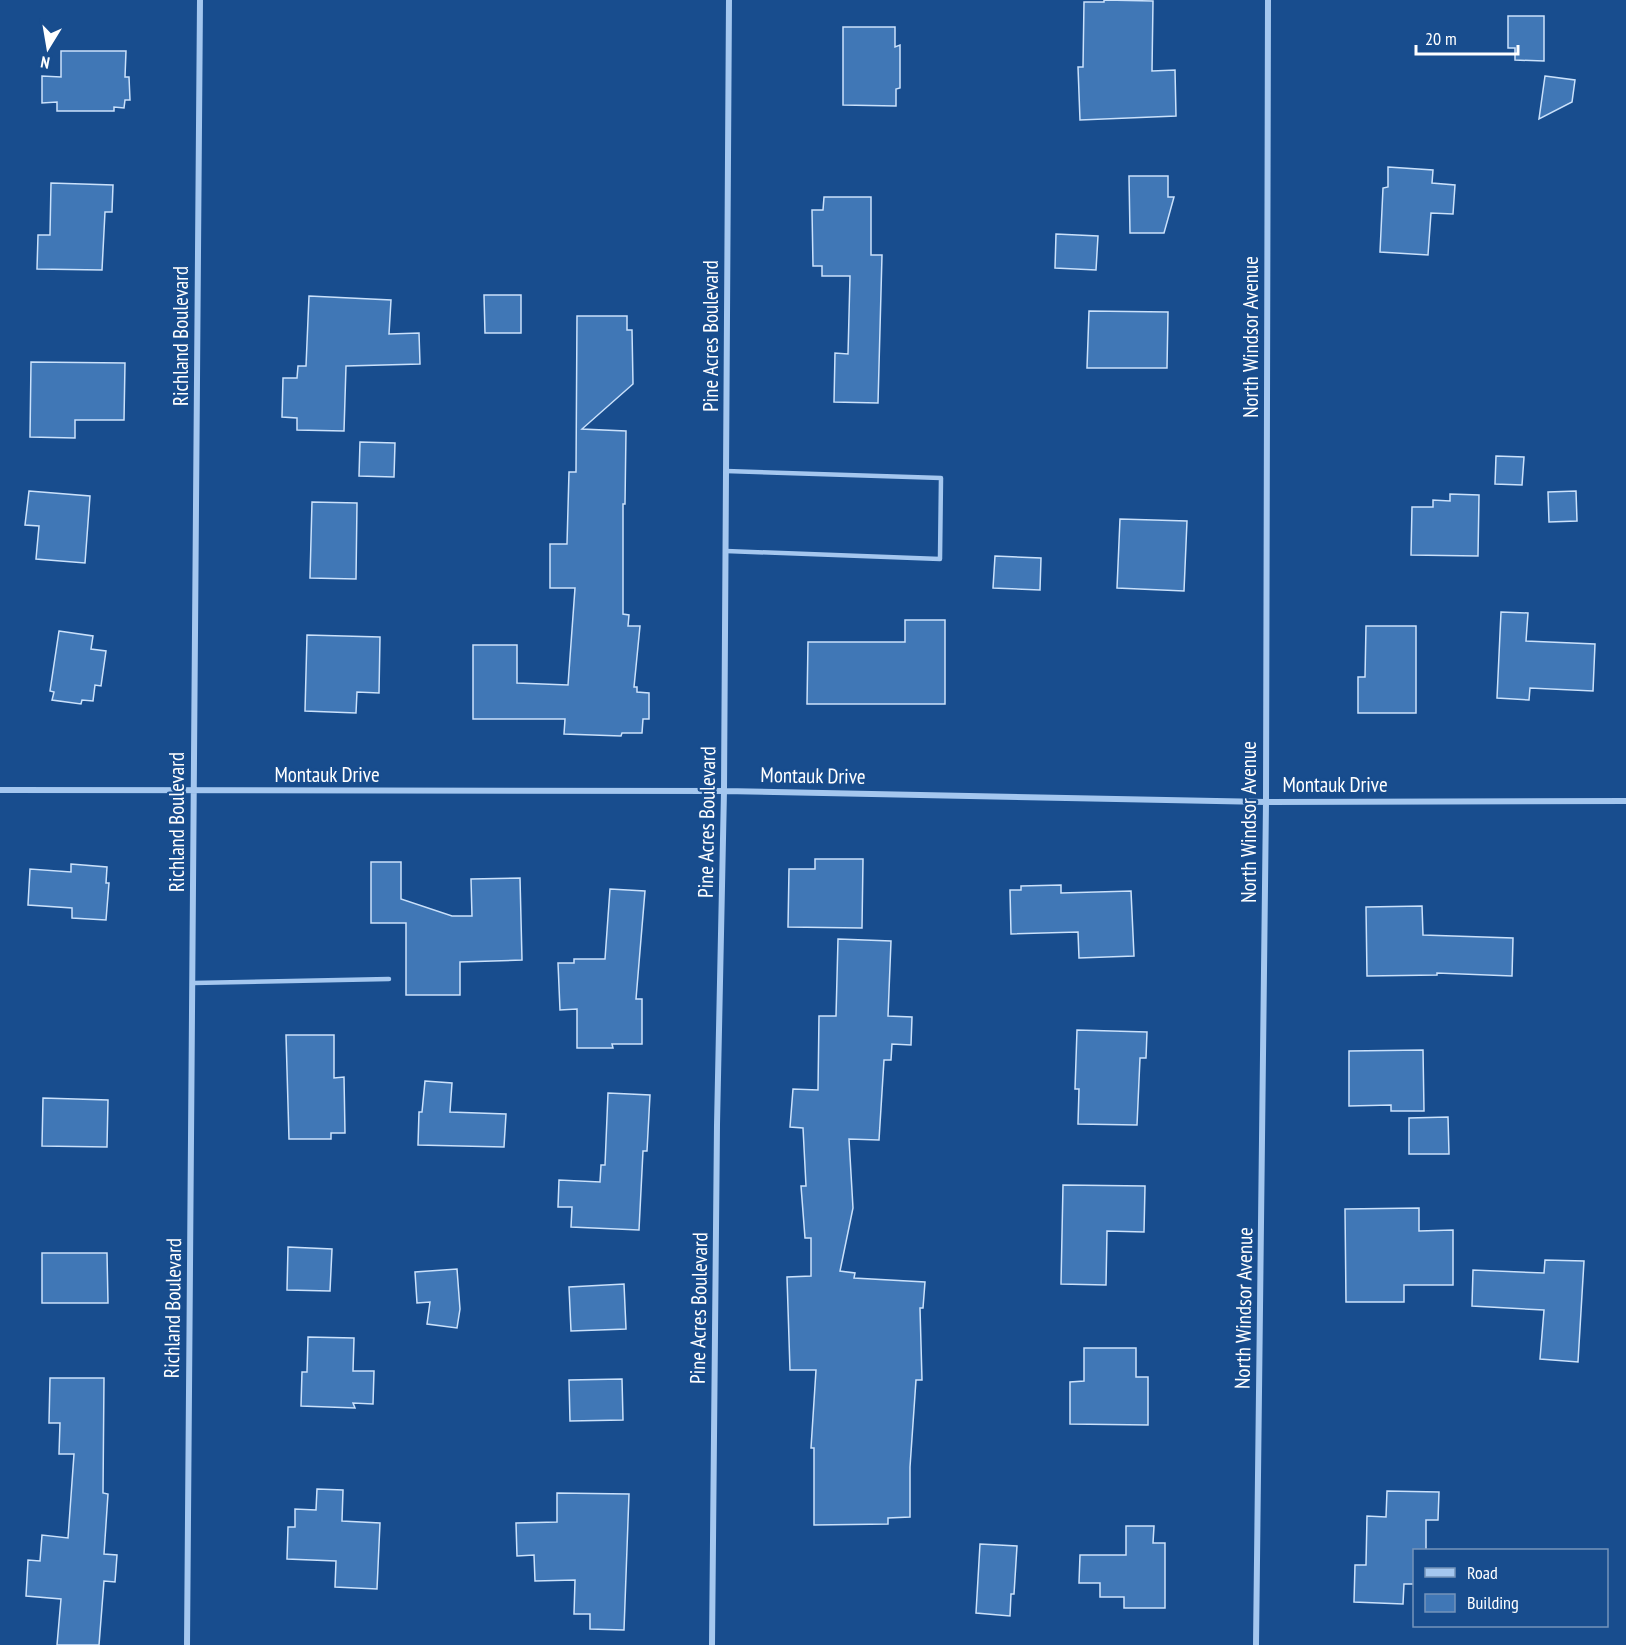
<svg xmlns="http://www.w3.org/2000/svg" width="1626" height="1645" viewBox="0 0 1626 1645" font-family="'PT Sans Narrow',sans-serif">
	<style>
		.building { fill: #4077b6; stroke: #cae1fb; stroke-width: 1.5 }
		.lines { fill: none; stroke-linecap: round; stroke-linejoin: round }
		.service { stroke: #a4c7ef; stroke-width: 4.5 }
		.minor { stroke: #a4c7ef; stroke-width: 6 }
		.labels { text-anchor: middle; stroke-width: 4.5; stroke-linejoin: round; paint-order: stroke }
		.street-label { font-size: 21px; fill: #fff; stroke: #184d8e }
	</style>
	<rect width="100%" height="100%" fill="#184d8e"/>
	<path class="building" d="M 1104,0 L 1153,1 L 1152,71 L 1175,70 L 1176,116 L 1080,120 L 1078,67 L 1083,67 L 1084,2 L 1104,2 Z
		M 1508,16 L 1544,16 L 1544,61 L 1515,60 L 1515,48 L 1508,48 Z
		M 843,27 L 895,27 L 895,47 L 900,45 L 900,88 L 896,89 L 896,106 L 843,105 Z
		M 61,51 L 126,51 L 125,77 L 129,77 L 130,100 L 125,100 L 124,108 L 114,107 L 114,111 L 57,111 L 57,102 L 42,103 L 42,76 L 61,77 Z
		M 1545,76 L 1575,80 L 1572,102 L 1539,119 Z
		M 1388,167 L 1433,170 L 1432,183 L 1455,185 L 1453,214 L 1431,213 L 1428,255 L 1380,252 L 1383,188 L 1388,187 Z
		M 1129,176 L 1168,176 L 1168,197 L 1174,197 L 1164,233 L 1130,233 Z
		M 51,183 L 113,185 L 112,212 L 105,212 L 102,270 L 37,269 L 38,235 L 50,235 Z
		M 824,197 L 871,197 L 871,255 L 882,255 L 878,403 L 834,402 L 835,353 L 848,354 L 850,276 L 822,276 L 822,266 L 813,266 L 812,210 L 823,210 Z
		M 1056,234 L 1098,236 L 1096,270 L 1055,268 Z
		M 484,295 L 521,295 L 521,333 L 485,333 Z
		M 309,296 L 391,300 L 389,334 L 419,333 L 420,364 L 346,366 L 344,431 L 297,430 L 297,418 L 282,417 L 283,378 L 297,378 L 298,366 L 306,366 Z
		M 1089,311 L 1168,312 L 1167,368 L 1087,368 Z
		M 577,316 L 627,316 L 627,330 L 632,330 L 633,384 L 582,429 L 626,431 L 625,504 L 623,504 L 623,614 L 629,615 L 628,626 L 640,626 L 634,687 L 637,687 L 637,692 L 649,693 L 649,719 L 643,719 L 642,733 L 622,733 L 621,736 L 564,734 L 565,719 L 473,719 L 473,645 L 517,645 L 517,683 L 568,685 L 575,588 L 550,588 L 550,544 L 567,544 L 569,472 L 576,472 Z
		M 31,362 L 125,363 L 124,420 L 75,420 L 75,438 L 30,437 Z
		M 360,442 L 395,443 L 394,477 L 359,476 Z
		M 1496,456 L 1524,457 L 1522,485 L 1495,484 Z
		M 29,491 L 90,496 L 85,563 L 36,559 L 39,526 L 25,525 Z
		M 1576,491 L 1577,521 L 1549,522 L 1548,492 Z
		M 1450,494 L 1479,495 L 1478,556 L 1411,555 L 1412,507 L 1433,507 L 1433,500 L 1450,501 Z
		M 312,502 L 357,503 L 356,579 L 310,578 Z
		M 1120,519 L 1187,521 L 1184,591 L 1117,588 Z
		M 995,556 L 1041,558 L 1040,590 L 993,588 Z
		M 1501,612 L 1528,613 L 1526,641 L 1595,644 L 1593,691 L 1530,688 L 1529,700 L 1497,698 Z
		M 905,620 L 945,620 L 945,704 L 807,704 L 808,642 L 905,642 Z
		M 1366,626 L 1416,626 L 1416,713 L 1358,713 L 1358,677 L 1365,677 Z
		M 59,631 L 93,636 L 91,649 L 106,651 L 101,686 L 95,685 L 93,701 L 82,700 L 81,704 L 52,700 L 54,692 L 50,691 Z
		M 307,635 L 380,637 L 379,693 L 357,692 L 356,713 L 305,711 Z
		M 815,859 L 863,859 L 862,928 L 788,927 L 789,869 L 815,869 Z
		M 371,862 L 401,862 L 401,899 L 452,916 L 472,916 L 471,879 L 520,878 L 522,960 L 460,962 L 460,995 L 406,995 L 406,923 L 371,923 Z
		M 71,864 L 107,867 L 106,883 L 109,883 L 106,920 L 72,918 L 72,908 L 28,905 L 30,869 L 71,872 Z
		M 1061,885 L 1061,893 L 1131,891 L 1134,956 L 1079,958 L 1078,932 L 1011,934 L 1010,890 L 1021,890 L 1021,886 Z
		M 610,889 L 645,891 L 636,999 L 642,999 L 642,1044 L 612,1044 L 613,1048 L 577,1048 L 577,1009 L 560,1010 L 558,963 L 574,963 L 574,959 L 605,959 Z
		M 1422,906 L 1423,935 L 1513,938 L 1512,976 L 1437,973 L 1437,975 L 1367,976 L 1366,907 Z
		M 838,939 L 891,941 L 888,1016 L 912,1017 L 911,1045 L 892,1044 L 891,1060 L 884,1060 L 879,1140 L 849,1139 L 853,1208 L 840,1271 L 855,1273 L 854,1278 L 925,1282 L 923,1308 L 920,1308 L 922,1380 L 916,1380 L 910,1467 L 910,1517 L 888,1518 L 888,1524 L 814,1525 L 814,1448 L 811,1448 L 816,1370 L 790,1370 L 787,1277 L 811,1276 L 811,1238 L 805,1238 L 801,1186 L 806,1186 L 803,1128 L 790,1127 L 793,1089 L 818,1090 L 819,1016 L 836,1016 Z
		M 1077,1030 L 1147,1032 L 1146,1058 L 1140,1058 L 1137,1125 L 1078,1124 L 1079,1089 L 1075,1089 Z
		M 286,1035 L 334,1035 L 334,1078 L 344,1077 L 345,1133 L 331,1133 L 331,1139 L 289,1139 Z
		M 1423,1050 L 1424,1111 L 1391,1111 L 1391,1105 L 1349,1106 L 1349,1051 Z
		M 425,1081 L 452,1083 L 450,1112 L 506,1114 L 504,1147 L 418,1145 L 419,1112 L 422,1112 Z
		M 608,1093 L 650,1095 L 647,1151 L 643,1151 L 639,1230 L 571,1227 L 572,1207 L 558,1207 L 559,1180 L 600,1182 L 601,1165 L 605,1165 Z
		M 43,1098 L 108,1100 L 107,1147 L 42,1146 Z
		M 1448,1117 L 1449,1154 L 1409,1154 L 1409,1118 Z
		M 1063,1185 L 1145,1186 L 1144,1232 L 1107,1231 L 1106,1285 L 1061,1284 Z
		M 1419,1208 L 1419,1231 L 1453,1230 L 1453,1285 L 1404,1285 L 1404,1302 L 1346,1302 L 1345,1209 Z
		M 288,1247 L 332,1249 L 330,1291 L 287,1290 Z
		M 42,1253 L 107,1253 L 108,1303 L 42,1303 Z
		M 1545,1260 L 1584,1261 L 1578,1362 L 1540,1359 L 1544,1310 L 1472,1306 L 1473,1270 L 1544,1273 Z
		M 457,1269 L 460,1309 L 457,1328 L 427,1324 L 430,1302 L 417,1303 L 415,1272 Z
		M 624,1284 L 626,1329 L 571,1331 L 569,1287 Z
		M 308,1337 L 354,1338 L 353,1371 L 374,1371 L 373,1404 L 353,1403 L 355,1408 L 301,1406 L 302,1372 L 307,1372 Z
		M 1084,1348 L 1136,1348 L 1136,1377 L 1148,1377 L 1148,1425 L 1070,1424 L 1070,1382 L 1084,1381 Z
		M 50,1378 L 104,1378 L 103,1493 L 108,1494 L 104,1554 L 117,1555 L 115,1582 L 104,1581 L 99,1645 L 57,1645 L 61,1599 L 26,1596 L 28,1560 L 40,1561 L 42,1535 L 68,1538 L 74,1454 L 59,1454 L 60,1423 L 49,1423 Z
		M 622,1379 L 623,1420 L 570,1421 L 569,1380 Z
		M 317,1489 L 343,1490 L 342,1521 L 380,1523 L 377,1589 L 335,1587 L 336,1561 L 287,1559 L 288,1527 L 295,1527 L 295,1509 L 316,1510 Z
		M 1387,1491 L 1439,1492 L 1438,1520 L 1426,1520 L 1426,1551 L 1414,1551 L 1414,1584 L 1404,1584 L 1403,1604 L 1354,1602 L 1355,1565 L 1366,1565 L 1367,1516 L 1386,1517 Z
		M 557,1493 L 629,1494 L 624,1630 L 590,1629 L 590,1614 L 574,1614 L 575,1580 L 535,1581 L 534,1555 L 517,1556 L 516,1523 L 557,1522 Z
		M 1126,1526 L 1154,1526 L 1153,1543 L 1165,1543 L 1165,1608 L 1124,1608 L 1124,1597 L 1100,1597 L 1100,1583 L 1079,1583 L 1080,1555 L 1126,1555 Z
		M 980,1544 L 1017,1546 L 1014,1594 L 1011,1594 L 1010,1616 L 976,1613 Z"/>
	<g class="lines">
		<path class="service" d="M 726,551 L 940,559 L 941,478 L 726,471
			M 193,983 L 389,979"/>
		<path class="minor" d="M 0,790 L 724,791 L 1266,802 L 1626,801
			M 187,1645 L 200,0
			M 712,1645 L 717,1125 L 724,791 L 729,0
			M 1256,1645 L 1266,802 L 1268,0"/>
	</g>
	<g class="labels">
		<g class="street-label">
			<text transform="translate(181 336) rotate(-90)" y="7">Richland Boulevard</text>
			<text transform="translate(711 336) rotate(-90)" y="7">Pine Acres Boulevard</text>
			<text transform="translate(1251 337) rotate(-90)" y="7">North Windsor Avenue</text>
			<text x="327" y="782">Montauk Drive</text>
			<text transform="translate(813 776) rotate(1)" y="7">Montauk Drive</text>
			<text x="1335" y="792">Montauk Drive</text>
			<text transform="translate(177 822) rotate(-90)" y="7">Richland Boulevard</text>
			<text transform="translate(707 822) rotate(-89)" y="7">Pine Acres Boulevard</text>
			<text transform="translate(1249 822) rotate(-90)" y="7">North Windsor Avenue</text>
			<text transform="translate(173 1308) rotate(-89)" y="7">Richland Boulevard</text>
			<text transform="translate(699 1308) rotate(-89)" y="7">Pine Acres Boulevard</text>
			<text transform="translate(1244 1308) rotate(-89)" y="7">North Windsor Avenue</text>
		</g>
	</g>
	<rect x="1413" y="1549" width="195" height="78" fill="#184d8e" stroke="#7494bb" stroke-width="1.5"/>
	<rect x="1425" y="1568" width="30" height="9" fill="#a4c7ef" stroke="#7494bb" stroke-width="1.5"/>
	<text x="1467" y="1579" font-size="18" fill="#ffffff">Road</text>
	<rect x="1425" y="1594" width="30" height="18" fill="#4077b6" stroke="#7494bb" stroke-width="1.5"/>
	<text x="1467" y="1609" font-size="18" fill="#ffffff">Building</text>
	<g transform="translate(48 48) rotate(191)" stroke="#184d8e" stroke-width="4.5" paint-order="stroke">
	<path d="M0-4.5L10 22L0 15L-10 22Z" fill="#ffffff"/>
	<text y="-9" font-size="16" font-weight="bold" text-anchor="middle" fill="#ffffff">N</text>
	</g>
	<path d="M1416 45v9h102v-9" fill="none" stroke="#ffffff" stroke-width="3"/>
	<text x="1425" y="45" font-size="18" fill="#ffffff" stroke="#184d8e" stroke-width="4.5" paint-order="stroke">20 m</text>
</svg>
